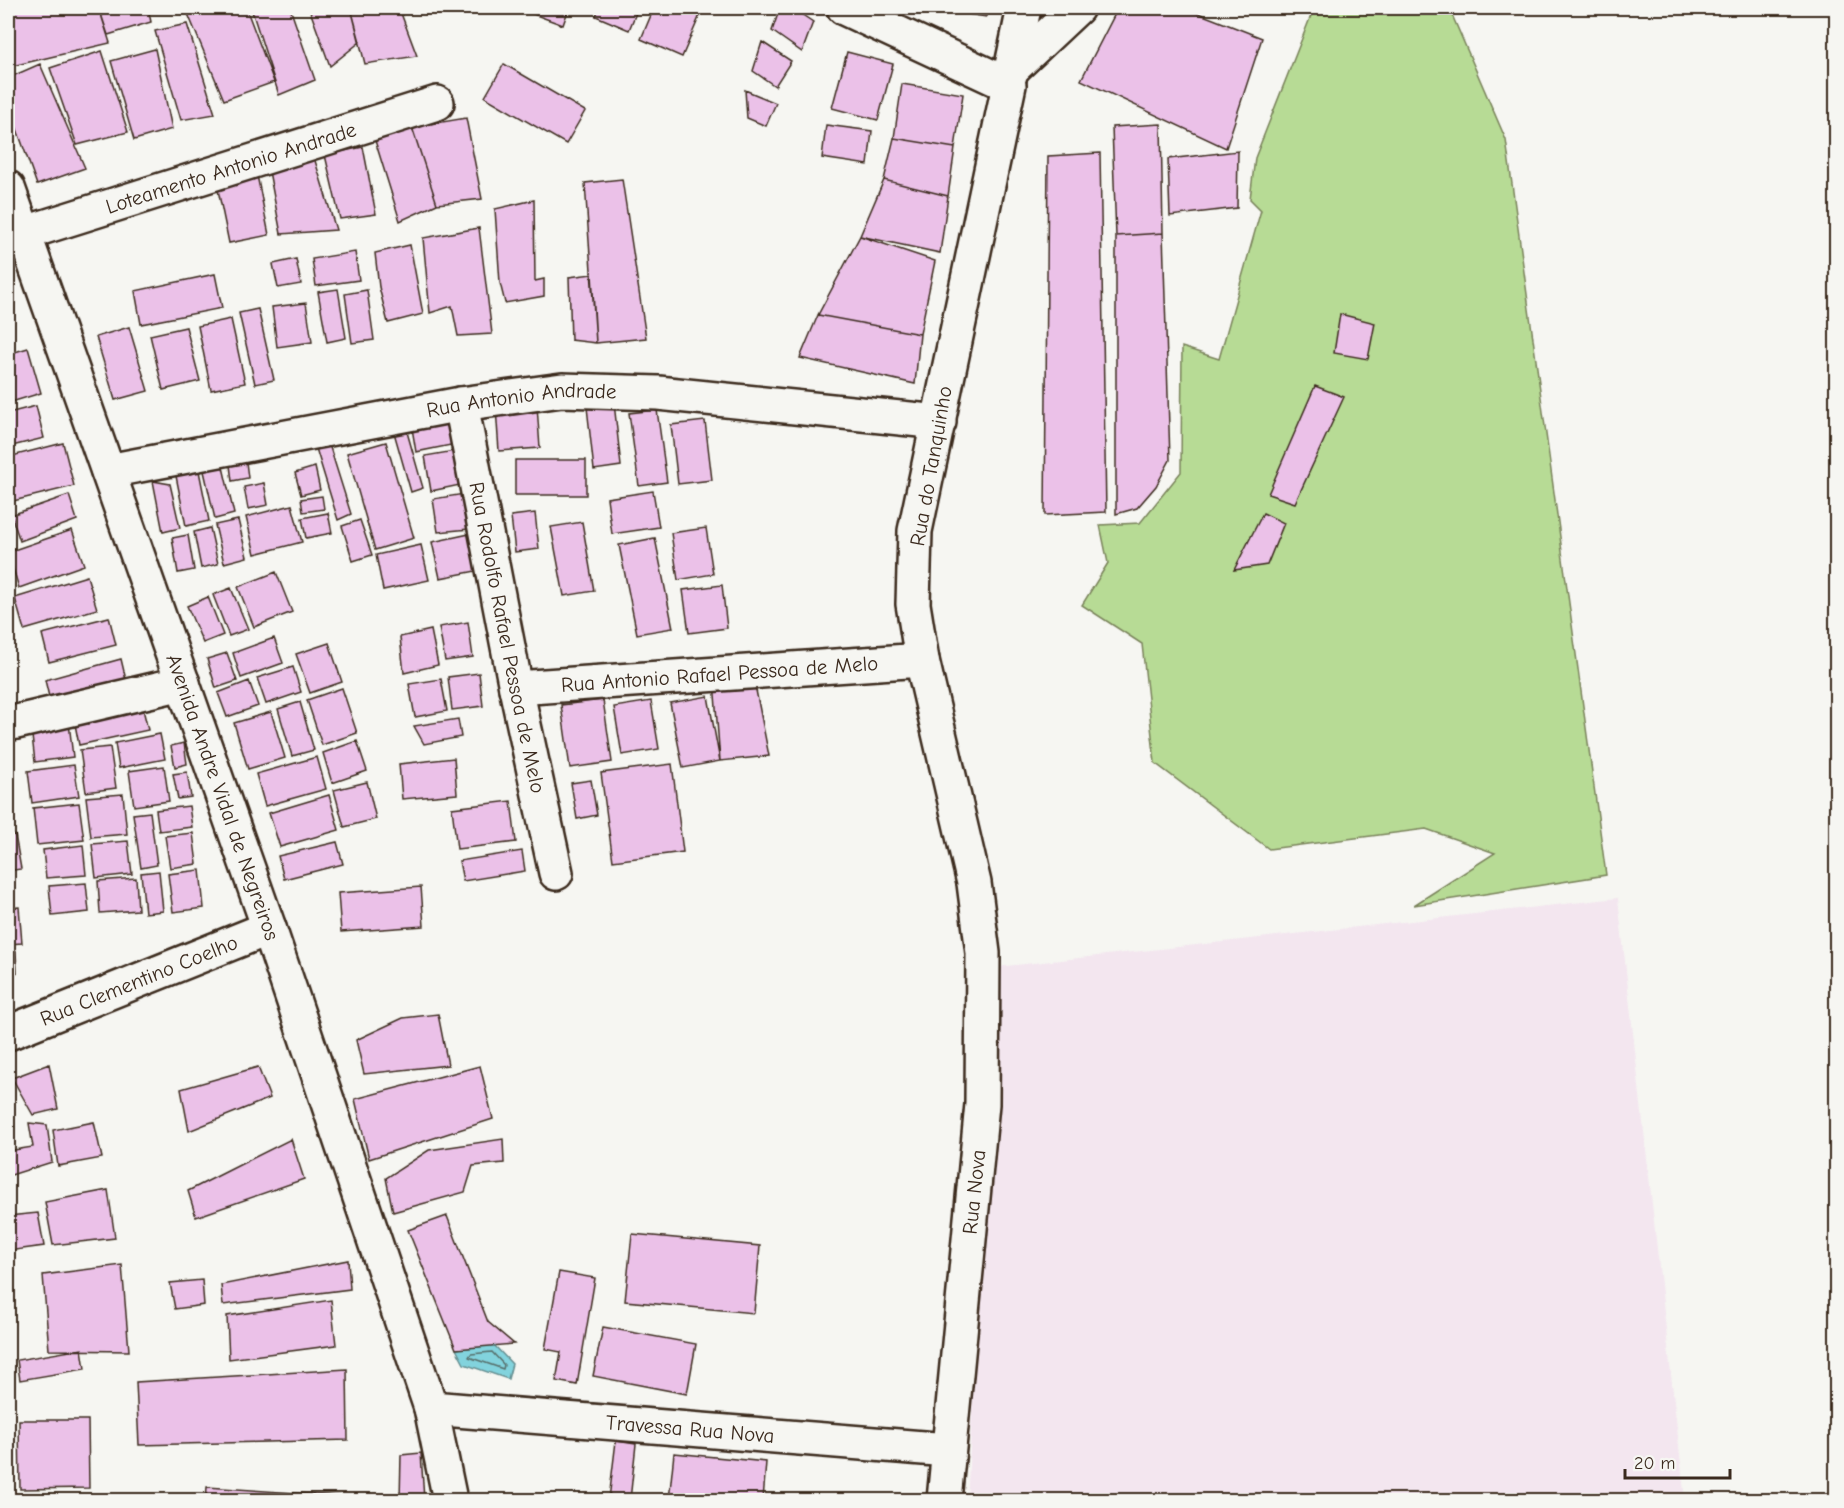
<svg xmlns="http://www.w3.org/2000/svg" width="1844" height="1508" viewBox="0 0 1844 1508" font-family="'Comic Neue',sans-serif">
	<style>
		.built { fill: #f3e6ef }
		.green { fill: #b7db95; stroke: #79825a; stroke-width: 1.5 }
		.water { fill: #82d3dd; stroke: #668f91; stroke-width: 1.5 }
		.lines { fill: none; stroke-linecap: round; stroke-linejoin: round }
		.shore { stroke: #576e6a; stroke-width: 1.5 }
		.building { fill: #ebc1e8; stroke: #3b2a1e; stroke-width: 1.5 }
		.street-casing { stroke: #3b2a1e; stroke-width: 38 }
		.secondary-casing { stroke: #3b2a1e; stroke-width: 38 }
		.street { stroke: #f6f6f2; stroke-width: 33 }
		.secondary { stroke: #f6f6f2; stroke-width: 33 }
		.labels { text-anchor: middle; stroke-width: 4.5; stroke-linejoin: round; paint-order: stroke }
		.street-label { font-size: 21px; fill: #3b2a1e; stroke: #f6f6f2 }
	</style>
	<rect width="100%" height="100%" fill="#f6f6f2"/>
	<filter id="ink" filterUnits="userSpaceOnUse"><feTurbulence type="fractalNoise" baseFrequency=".0167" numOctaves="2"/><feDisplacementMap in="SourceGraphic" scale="12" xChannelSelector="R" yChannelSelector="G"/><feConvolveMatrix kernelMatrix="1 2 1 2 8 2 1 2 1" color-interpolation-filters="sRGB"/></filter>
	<g filter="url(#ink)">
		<path class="built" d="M 1618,898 L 1685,1500 L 967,1500 L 997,967 Z"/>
		<path class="green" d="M 1314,8 L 1449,8 L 1506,140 L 1606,875 L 1414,905 L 1495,853 L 1426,829 L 1269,849 L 1155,763 L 1142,644 L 1082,605 L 1108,563 L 1100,525 L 1140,523 L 1181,472 L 1182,347 L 1219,359 L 1261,210 L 1250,199 L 1255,158 Z"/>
		<path class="water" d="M 494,1345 L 512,1364 L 508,1379 L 464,1364 L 456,1349 Z"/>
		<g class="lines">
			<path class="shore" d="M 492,1352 L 504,1365 L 503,1369 L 469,1357 L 471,1354 Z"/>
		</g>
		<path class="building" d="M 8,8 L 99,8 L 110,43 L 8,67 Z
			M 99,8 L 148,8 L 151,22 L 108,35 Z
			M 190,8 L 246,8 L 274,82 L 224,100 L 186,9 Z
			M 251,8 L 290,8 L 315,80 L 279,95 Z
			M 309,8 L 351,8 L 360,42 L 330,66 Z
			M 351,8 L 399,8 L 417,56 L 365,64 Z
			M 517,8 L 569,8 L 563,25 Z
			M 599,8 L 638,8 L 629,30 L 596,16 Z
			M 654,8 L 703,8 L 682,57 L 641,39 Z
			M 780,8 L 792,8 L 813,22 L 802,52 L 772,31 Z
			M 928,8 L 988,8 L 986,17 Z
			M 1118,8 L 1185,8 L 1262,38 L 1226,148 L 1081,80 Z
			M 187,24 L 215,114 L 181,120 L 155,31 Z
			M 762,42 L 791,61 L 775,86 L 753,71 Z
			M 155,49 L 172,129 L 134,140 L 111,61 Z
			M 102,51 L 128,132 L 77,145 L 50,68 Z
			M 847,52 L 893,64 L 878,120 L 832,108 Z
			M 40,64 L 85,168 L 37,185 L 8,104 L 8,78 Z
			M 504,64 L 585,111 L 566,144 L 485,97 Z
			M 902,84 L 963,94 L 955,148 L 894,138 Z
			M 745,90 L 776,103 L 766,126 L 747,118 Z
			M 466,118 L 482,199 L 437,204 L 412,127 Z
			M 1161,124 L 1163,233 L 1116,236 L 1112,127 Z
			M 826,125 L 872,131 L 868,165 L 822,158 Z
			M 412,127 L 437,204 L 400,221 L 373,134 Z
			M 894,138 L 955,148 L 948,196 L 884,180 Z
			M 363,147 L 376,214 L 340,219 L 325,155 Z
			M 1238,151 L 1237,208 L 1170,216 L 1168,159 Z
			M 1100,153 L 1106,512 L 1045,515 L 1048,156 Z
			M 313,154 L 336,230 L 281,234 L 268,166 Z
			M 256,170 L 269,235 L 229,243 L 217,185 Z
			M 622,179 L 646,338 L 596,343 L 585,183 Z
			M 884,180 L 948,196 L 940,253 L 860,236 Z
			M 534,200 L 535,281 L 544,279 L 544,296 L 505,303 L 500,283 L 495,209 Z
			M 479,228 L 492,334 L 458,336 L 452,306 L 430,313 L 423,238 Z
			M 1163,233 L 1170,460 L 1156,486 L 1137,508 L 1116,514 L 1116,236 Z
			M 860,236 L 935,261 L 920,334 L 818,315 Z
			M 410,245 L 423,314 L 388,323 L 379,287 L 375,253 Z
			M 355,252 L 359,280 L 316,286 L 312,259 Z
			M 296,259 L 301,284 L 278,288 L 273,264 Z
			M 215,274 L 222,308 L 141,324 L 135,291 Z
			M 592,274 L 596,343 L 571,340 L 569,277 Z
			M 338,289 L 346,338 L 327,342 L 318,292 Z
			M 367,290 L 374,340 L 352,343 L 345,294 Z
			M 306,303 L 312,342 L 277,347 L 272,307 Z
			M 258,309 L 274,380 L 255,384 L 239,313 Z
			M 1340,314 L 1375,323 L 1368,359 L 1334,353 Z
			M 818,315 L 920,334 L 915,384 L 800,358 Z
			M 231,319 L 245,383 L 211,390 L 198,326 Z
			M 129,327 L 148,391 L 115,400 L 96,337 Z
			M 186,327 L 200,381 L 163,390 L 150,335 Z
			M 28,348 L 41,393 L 8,403 L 8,354 Z
			M 1315,386 L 1344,397 L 1295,503 L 1268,494 Z
			M 614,403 L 621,466 L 594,470 L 587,407 Z
			M 36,406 L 44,438 L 8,447 L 8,413 Z
			M 537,406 L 540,448 L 499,451 L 496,408 Z
			M 657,410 L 667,482 L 639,486 L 629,413 Z
			M 446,416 L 451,445 L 416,452 L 411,422 Z
			M 705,421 L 712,480 L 678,484 L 671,425 Z
			M 405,425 L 423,488 L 411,492 L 393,429 Z
			M 328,441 L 351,514 L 338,520 L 315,445 Z
			M 386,442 L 414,538 L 375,550 L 347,453 Z
			M 63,443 L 74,486 L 9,502 L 8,457 Z
			M 454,451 L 460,485 L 431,491 L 425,456 Z
			M 515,460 L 586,460 L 586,495 L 515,495 Z
			M 246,462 L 248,478 L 232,481 L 230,465 Z
			M 223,467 L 234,514 L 215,519 L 204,471 Z
			M 315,467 L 320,490 L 301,495 L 295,473 Z
			M 199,471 L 209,521 L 186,526 L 176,476 Z
			M 153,481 L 170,484 L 180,528 L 163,532 Z
			M 264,483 L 268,505 L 248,509 L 244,487 Z
			M 653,491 L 659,527 L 612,534 L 607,498 Z
			M 464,494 L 469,529 L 438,532 L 433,499 Z
			M 69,495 L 77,520 L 20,541 L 11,515 Z
			M 322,496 L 324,509 L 303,512 L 301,499 Z
			M 292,505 L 302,542 L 255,554 L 246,517 Z
			M 328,513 L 332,533 L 306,538 L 302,518 Z
			M 535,513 L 539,549 L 515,552 L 511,516 Z
			M 1263,513 L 1284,523 L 1267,565 L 1234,570 Z
			M 238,520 L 247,557 L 224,563 L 215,525 Z
			M 360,520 L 372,555 L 353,561 L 342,526 Z
			M 582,522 L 594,591 L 564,596 L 551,527 Z
			M 210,528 L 218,564 L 201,568 L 194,532 Z
			M 706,528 L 713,574 L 678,580 L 671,533 Z
			M 72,530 L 84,565 L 19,588 L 8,552 Z
			M 474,533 L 481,570 L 440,578 L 432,542 Z
			M 188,535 L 194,570 L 178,573 L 172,538 Z
			M 655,538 L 673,628 L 637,634 L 619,545 Z
			M 421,545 L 429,580 L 383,590 L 376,555 Z
			M 276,572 L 292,612 L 254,627 L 238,587 Z
			M 87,576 L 97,609 L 24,630 L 15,598 Z
			M 722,585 L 727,628 L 689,633 L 683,590 Z
			M 231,588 L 248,629 L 229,636 L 213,595 Z
			M 208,597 L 223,635 L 203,643 L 187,606 Z
			M 109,617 L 116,645 L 49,662 L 42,634 Z
			M 468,622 L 473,657 L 445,661 L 439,627 Z
			M 431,630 L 438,665 L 404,673 L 400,637 Z
			M 274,638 L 283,663 L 241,678 L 233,653 Z
			M 329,643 L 342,682 L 310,693 L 296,654 Z
			M 227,653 L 237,681 L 216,688 L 207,659 Z
			M 121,659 L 126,680 L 50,701 L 45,680 Z
			M 293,667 L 301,692 L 266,704 L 257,678 Z
			M 479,673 L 483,706 L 452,710 L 448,677 Z
			M 441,679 L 447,711 L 415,717 L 409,684 Z
			M 754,680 L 769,756 L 720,761 L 714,681 Z
			M 249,681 L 258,706 L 227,717 L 218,693 Z
			M 342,688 L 357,733 L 322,745 L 307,700 Z
			M 708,696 L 720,761 L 683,768 L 670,703 Z
			M 603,700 L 612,762 L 570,768 L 561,705 Z
			M 651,701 L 659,749 L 622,755 L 614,707 Z
			M 300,702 L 314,750 L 292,756 L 278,709 Z
			M 142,705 L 148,730 L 79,745 L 74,719 Z
			M 271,712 L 285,758 L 248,769 L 234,723 Z
			M 458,719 L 461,737 L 424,744 L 414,726 Z
			M 69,723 L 73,757 L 35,762 L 31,727 Z
			M 160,734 L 165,759 L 119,768 L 115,743 Z
			M 357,741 L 367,771 L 332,783 L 323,753 Z
			M 184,743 L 187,764 L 175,767 L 171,746 Z
			M 110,747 L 116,788 L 86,792 L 80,750 Z
			M 317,757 L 326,789 L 265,806 L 256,774 Z
			M 454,758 L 457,794 L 402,799 L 399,764 Z
			M 672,764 L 683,852 L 613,861 L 601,773 Z
			M 74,765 L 79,796 L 32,803 L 28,771 Z
			M 164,766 L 169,801 L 134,806 L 129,771 Z
			M 187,772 L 191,797 L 178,799 L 173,774 Z
			M 591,780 L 597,815 L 577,819 L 571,783 Z
			M 367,782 L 376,819 L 344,827 L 334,790 Z
			M 123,794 L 127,834 L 91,837 L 86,797 Z
			M 329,795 L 339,830 L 280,847 L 269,813 Z
			M 511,801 L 516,842 L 457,849 L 452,808 Z
			M 79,803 L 84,840 L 37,845 L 33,808 Z
			M 189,806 L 192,827 L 159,831 L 156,810 Z
			M 150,812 L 157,865 L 141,868 L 133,814 Z
			M 193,833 L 197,864 L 170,868 L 165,836 Z
			M 15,835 L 21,869 L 8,871 L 8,836 Z
			M 128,841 L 132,874 L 96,878 L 92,844 Z
			M 337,842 L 343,864 L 284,879 L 278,856 Z
			M 83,845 L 86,875 L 46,878 L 43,850 Z
			M 522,851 L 525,871 L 463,881 L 459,861 Z
			M 200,870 L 204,908 L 173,912 L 168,874 Z
			M 159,871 L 163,911 L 145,913 L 141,873 Z
			M 136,878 L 138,910 L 100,913 L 98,881 Z
			M 86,883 L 89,912 L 52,916 L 49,886 Z
			M 421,887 L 424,926 L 341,932 L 338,893 Z
			M 19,907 L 22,943 L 8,944 L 8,908 Z
			M 16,951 L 17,973 L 8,974 L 8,952 Z
			M 438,1014 L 448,1065 L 364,1074 L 356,1040 L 403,1018 Z
			M 49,1064 L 58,1109 L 33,1115 L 12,1078 Z
			M 480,1066 L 493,1119 L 369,1159 L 355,1099 Z
			M 258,1067 L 270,1098 L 189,1131 L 181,1089 Z
			M 94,1122 L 102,1158 L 58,1166 L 53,1130 Z
			M 29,1123 L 47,1125 L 52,1162 L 8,1176 L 8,1151 L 33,1147 Z
			M 291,1139 L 304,1179 L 196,1217 L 188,1191 Z
			M 503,1139 L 504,1163 L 473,1166 L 465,1192 L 393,1212 L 386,1178 L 429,1150 Z
			M 108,1190 L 115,1238 L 53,1245 L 45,1202 Z
			M 38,1213 L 44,1246 L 8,1251 L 8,1216 Z
			M 447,1216 L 488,1322 L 514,1344 L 456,1349 L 408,1230 Z
			M 632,1234 L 760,1246 L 754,1313 L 625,1301 Z
			M 348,1260 L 350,1289 L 223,1305 L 221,1285 Z
			M 122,1265 L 129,1351 L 49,1350 L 43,1275 Z
			M 559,1272 L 595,1278 L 577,1385 L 556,1381 L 561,1352 L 545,1349 Z
			M 202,1280 L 204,1305 L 175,1309 L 170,1283 Z
			M 331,1300 L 336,1345 L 229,1359 L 227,1316 Z
			M 603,1327 L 696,1344 L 687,1394 L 593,1376 Z
			M 82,1349 L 85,1369 L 20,1380 L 17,1360 Z
			M 347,1369 L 348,1440 L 139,1445 L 136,1382 Z
			M 19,1420 L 88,1420 L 89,1488 L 20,1489 Z
			M 616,1441 L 636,1444 L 630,1500 L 609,1499 Z
			M 421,1453 L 424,1500 L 400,1500 L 401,1455 Z
			M 674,1453 L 766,1462 L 763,1500 L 669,1500 Z
			M 207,1487 L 397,1500 L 206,1500 Z"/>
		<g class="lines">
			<g class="street-casing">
				<g id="street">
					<path d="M 1011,70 L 1077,8"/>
					<path d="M 1010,75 L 1024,8"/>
					<path id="s1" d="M 25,233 L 437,103"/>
					<path id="s2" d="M 461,404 L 516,688 L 556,873"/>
					<path id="s3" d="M 108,471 L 461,404 L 562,390 L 658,393 L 939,422"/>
					<path id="s4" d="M 516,688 L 922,660"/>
					<path d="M 8,724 L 183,683"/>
					<path id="s5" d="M 8,1033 L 269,928"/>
					<path id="s6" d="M 431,1408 L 948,1450"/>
				</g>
			</g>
			<g class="secondary-casing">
				<g id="secondary">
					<path d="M 844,8 L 1009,85 L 915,531 L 913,604 L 922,660 L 974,883 L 983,953 L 982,1104 L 944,1500"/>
					<path id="s7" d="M 8,188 L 269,928 L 431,1408 L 450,1500"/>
				</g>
			</g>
			<use href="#street" class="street"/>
			<use href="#secondary" class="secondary"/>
		</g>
	</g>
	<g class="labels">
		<g class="street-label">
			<text dy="7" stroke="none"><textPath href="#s1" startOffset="216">Loteamento Antonio Andrade</textPath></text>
			<text dy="7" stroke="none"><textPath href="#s3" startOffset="420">Rua Antonio Andrade</textPath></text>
			<text transform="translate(931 466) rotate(-80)" y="7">Rua do Tanquinho</text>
			<text dy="7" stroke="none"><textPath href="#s2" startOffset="238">Rua Rodolfo Rafael Pessoa de Melo</textPath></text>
			<text dy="7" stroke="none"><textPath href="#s4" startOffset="204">Rua Antonio Rafael Pessoa de Melo</textPath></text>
			<text dy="7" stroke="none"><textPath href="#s7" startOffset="646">Avenida Andre Vidal de Negreiros</textPath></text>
			<text dy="7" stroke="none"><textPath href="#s5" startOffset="141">Rua Clementino Coelho</textPath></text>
			<text transform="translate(974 1192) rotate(-84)" y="7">Rua Nova</text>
			<text dy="7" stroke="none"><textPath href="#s6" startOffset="260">Travessa Rua Nova</textPath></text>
		</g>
	</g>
	<rect width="1844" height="1508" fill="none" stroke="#f6f6f2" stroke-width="30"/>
	<rect x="15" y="15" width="1814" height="1478" fill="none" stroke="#3b2a1e" stroke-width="2" filter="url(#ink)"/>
	<path d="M1625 1469v9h105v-9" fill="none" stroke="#3b2a1e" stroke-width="3"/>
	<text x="1634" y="1469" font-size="18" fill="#3b2a1e" stroke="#f6f6f2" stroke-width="4.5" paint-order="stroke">20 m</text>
</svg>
